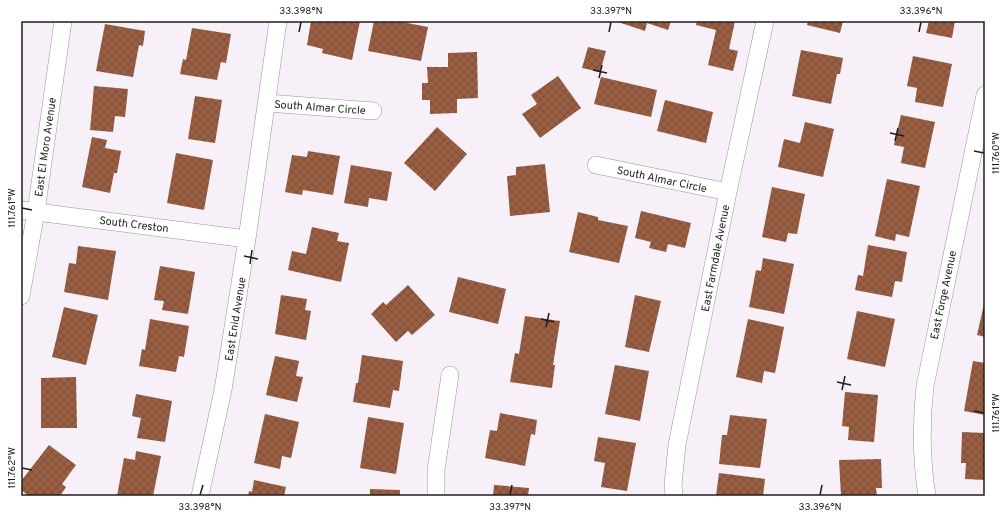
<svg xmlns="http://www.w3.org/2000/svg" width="1006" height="517" viewBox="0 0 1006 517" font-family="Overpass,sans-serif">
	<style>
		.building { fill: url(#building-cross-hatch) }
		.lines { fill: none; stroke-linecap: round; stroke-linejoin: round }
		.street-casing { stroke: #9a939a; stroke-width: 18 }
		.street { stroke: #fff; stroke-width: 17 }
		.ticks { fill: none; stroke: #1f1d1f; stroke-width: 1.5 }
		.labels { text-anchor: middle; stroke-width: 3; stroke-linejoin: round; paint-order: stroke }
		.street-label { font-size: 11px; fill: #1f1d1f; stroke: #fff }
		.neatline { fill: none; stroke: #1f1d1f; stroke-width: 1.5 }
		.ticks-label { font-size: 10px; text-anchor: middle; fill: #1f1d1f }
	</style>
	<defs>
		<pattern id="building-cross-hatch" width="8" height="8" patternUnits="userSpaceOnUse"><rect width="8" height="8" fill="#9a5f42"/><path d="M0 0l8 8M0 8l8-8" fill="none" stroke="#7d4e37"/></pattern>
	</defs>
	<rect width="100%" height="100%" fill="#f7f0f8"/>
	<path class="building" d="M 311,21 L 360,21 L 352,60 L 322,53 L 323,49 L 307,45 Z
		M 374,21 L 397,21 L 428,27 L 421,61 L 368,51 Z
		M 615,21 L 671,21 L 668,30 L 647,23 L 645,31 Z
		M 697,21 L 735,21 L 729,49 L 738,51 L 733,71 L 708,65 L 716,30 L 696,25 Z
		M 808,21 L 843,21 L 840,33 L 807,25 Z
		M 929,21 L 955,21 L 952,38 L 926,33 Z
		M 105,24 L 145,31 L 143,46 L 139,45 L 133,77 L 96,71 Z
		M 192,28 L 231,34 L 226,63 L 221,62 L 217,80 L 180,74 L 183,59 L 186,60 Z
		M 588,47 L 606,51 L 600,72 L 582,68 Z
		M 801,50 L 843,58 L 840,74 L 837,74 L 831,104 L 792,96 Z
		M 477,52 L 478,98 L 457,99 L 457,113 L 430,114 L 430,100 L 422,100 L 422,83 L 428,83 L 427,67 L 448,67 L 448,53 Z
		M 913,56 L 952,64 L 943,107 L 915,102 L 917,88 L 907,86 Z
		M 558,76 L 581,108 L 540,138 L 522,114 L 537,104 L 531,95 Z
		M 601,77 L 657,90 L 651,117 L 594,104 Z
		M 94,86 L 128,89 L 125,117 L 115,116 L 113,132 L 90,130 Z
		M 195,96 L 222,100 L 215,143 L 188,139 Z
		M 665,100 L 713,112 L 706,143 L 657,131 Z
		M 901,115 L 935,122 L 925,168 L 901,163 L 904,147 L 894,145 Z
		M 805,122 L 834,129 L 823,177 L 778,167 L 784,139 L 800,143 Z
		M 437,127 L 467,154 L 435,191 L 404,163 Z
		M 92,137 L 107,140 L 105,148 L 121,151 L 117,173 L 114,173 L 110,193 L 82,187 Z
		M 308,151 L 340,156 L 333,195 L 303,190 L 302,195 L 285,192 L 292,155 L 307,157 Z
		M 176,153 L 213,160 L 204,210 L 167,203 Z
		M 545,164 L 550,212 L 510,216 L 507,176 L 516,175 L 516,167 Z
		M 351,165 L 392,172 L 387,201 L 369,198 L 368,207 L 344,203 Z
		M 887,179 L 920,186 L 909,237 L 896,234 L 895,241 L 875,236 Z
		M 772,187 L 805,194 L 797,234 L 788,233 L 786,242 L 762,237 Z
		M 641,211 L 691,223 L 685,248 L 668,244 L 666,252 L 649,248 L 651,242 L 635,238 Z
		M 578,212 L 598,217 L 598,220 L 628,226 L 619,263 L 569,252 Z
		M 312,227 L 339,233 L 337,241 L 349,243 L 341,282 L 288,270 L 292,251 L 306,254 Z
		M 868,245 L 907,252 L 902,282 L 895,281 L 892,297 L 855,290 L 858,275 L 863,276 Z
		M 78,246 L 116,251 L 108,300 L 64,292 L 69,263 L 76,264 Z
		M 763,258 L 794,264 L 784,314 L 749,307 L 756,270 L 761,271 Z
		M 160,266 L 195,272 L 188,314 L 162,310 L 164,301 L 154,300 Z
		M 458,277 L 506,289 L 498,324 L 449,312 Z
		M 408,285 L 435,315 L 412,335 L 408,331 L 396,342 L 371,314 L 383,302 L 386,305 Z
		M 281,295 L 307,299 L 305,310 L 311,311 L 306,340 L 275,334 Z
		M 635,295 L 661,301 L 649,352 L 625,347 Z
		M 984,304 L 985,305 L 985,337 L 977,335 Z
		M 64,307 L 98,315 L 86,365 L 52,357 Z
		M 857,311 L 895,319 L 885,367 L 847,359 Z
		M 525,316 L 560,321 L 553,365 L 555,365 L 552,388 L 510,382 L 515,353 L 519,354 Z
		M 150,319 L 189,326 L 184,357 L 179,356 L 176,372 L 139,366 L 142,349 L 145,350 Z
		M 748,319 L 784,327 L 775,373 L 764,371 L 762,383 L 736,377 Z
		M 362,355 L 403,361 L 399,391 L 393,390 L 390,408 L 353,402 L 356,383 L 358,383 Z
		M 275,356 L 299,361 L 296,376 L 303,377 L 297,402 L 266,395 Z
		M 973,361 L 985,363 L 985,415 L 964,411 Z
		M 615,365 L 649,371 L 640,421 L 605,414 Z
		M 76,377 L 77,428 L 41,428 L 41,378 Z
		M 845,392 L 878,395 L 874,442 L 848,440 L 849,427 L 842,426 Z
		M 136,394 L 172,401 L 165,442 L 137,438 L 141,418 L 132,416 Z
		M 500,413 L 537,420 L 535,435 L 531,434 L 525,466 L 485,458 L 490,430 L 497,431 Z
		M 265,414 L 299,422 L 291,458 L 282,456 L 280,469 L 254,463 Z
		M 730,415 L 767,419 L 760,468 L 719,464 L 722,435 L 727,435 Z
		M 368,417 L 404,423 L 396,474 L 360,468 Z
		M 962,432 L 985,433 L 985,480 L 965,479 L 966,463 L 961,463 Z
		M 598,437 L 636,443 L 627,491 L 601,487 L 605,463 L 594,461 Z
		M 49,445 L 76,465 L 62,484 L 66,487 L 60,496 L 29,496 L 21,490 L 21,481 Z
		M 136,451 L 161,456 L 153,496 L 117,496 L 124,458 L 135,460 Z
		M 881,459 L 882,488 L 876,488 L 877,496 L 841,496 L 839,460 Z
		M 719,473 L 765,479 L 763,496 L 716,496 Z
		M 254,480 L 286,487 L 284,496 L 248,496 L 249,491 L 252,492 Z
		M 494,485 L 529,488 L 528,496 L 493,496 Z
		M 370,489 L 400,490 L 400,496 L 370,496 Z"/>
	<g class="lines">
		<g class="street-casing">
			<path id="street" d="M 267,103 L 373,111
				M 596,165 L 728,192
				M 21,210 L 247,239
				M 21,296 L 36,212 L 63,21
				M 200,496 L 223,390 L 247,239 L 278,21
				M 436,496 L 436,470 L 450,375
				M 674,496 L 673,485 L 677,445 L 728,192 L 765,21
				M 927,496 C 921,459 921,423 925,386 L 985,95"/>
		</g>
		<use href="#street" class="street"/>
	</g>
	<path class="ticks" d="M 299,32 L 301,22M 609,32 L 611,22M 919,32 L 921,22M 593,70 L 607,73M 599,78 L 602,65M 890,133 L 904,136M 895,141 L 898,128M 974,151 L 984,153M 22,208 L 32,210M 244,256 L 258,259M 250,264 L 252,250M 541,319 L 554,322M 546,327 L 549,313M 837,382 L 851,385M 842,390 L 845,376M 974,411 L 984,413M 22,468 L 32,470M 200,495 L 203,485M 510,495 L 512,485M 820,495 L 822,485"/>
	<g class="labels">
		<g class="street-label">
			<text transform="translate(320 107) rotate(4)" y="4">South Almar Circle</text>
			<text transform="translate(45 147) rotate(-82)" y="4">East El Moro Avenue</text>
			<text transform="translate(662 179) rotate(12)" y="4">South Almar Circle</text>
			<text transform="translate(134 224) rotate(7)" y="4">South Creston</text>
			<text transform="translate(715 258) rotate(-79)" y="4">East Farmdale Avenue</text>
			<text transform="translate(943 295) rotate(-78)" y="4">East Forge Avenue</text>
			<text transform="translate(235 319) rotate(-81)" y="4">East Enid Avenue</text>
		</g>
	</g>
	<rect width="1006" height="517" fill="none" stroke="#ffffff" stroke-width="44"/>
	<rect x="22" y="22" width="962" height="473" class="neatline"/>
	<g class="ticks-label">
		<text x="301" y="14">33.398°N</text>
		<text x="611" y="14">33.397°N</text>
		<text x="921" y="14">33.396°N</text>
		<text transform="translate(995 153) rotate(-90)" y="4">111.760°W</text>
		<text transform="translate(11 208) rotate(-90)" y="4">111.761°W</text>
		<text transform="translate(995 413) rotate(-90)" y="4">111.761°W</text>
		<text transform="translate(11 468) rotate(-90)" y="4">111.762°W</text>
		<text x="200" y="510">33.398°N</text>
		<text x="510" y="510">33.397°N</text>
		<text x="820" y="510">33.396°N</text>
	</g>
</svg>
